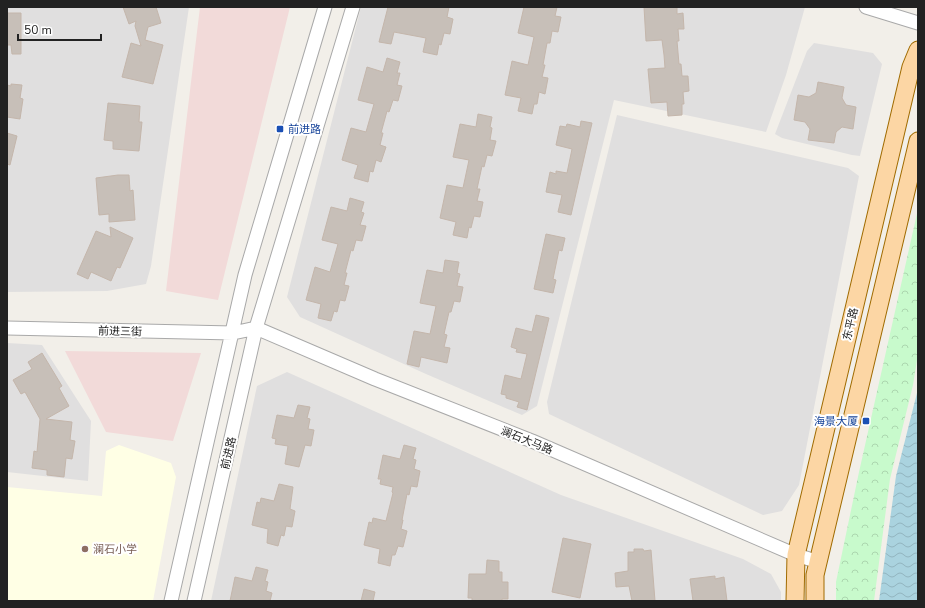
<svg xmlns="http://www.w3.org/2000/svg" width="925" height="608" viewBox="0 0 925 608" font-family="'Nunito Sans','Noto Sans SC',sans-serif">
	<style>
		.residential { fill: #e0dfdf }
		.commercial { fill: #f2dad9 }
		.education { fill: #ffffe5 }
		.park { fill: url(#park-crowns) }
		.water { fill: url(#water-waves) }
		.building { fill: #c7bfb8; stroke: #c4b6ab }
		.lines { fill: none; stroke-linecap: round; stroke-linejoin: round }
		.minor-casing { stroke: #a9a9a9; stroke-width: 15 }
		.major-casing { stroke: #a06b00; stroke-width: 19 }
		.minor { stroke: #fff; stroke-width: 13 }
		.major { stroke: #fcd6a4; stroke-width: 17 }
		.transit-dot { fill: #1a4fb4; stroke: #fff; stroke-width: 1.5 }
		.education-dot { fill: #8d6e63; stroke: #fff; stroke-width: 1.5 }
		.labels { text-anchor: middle; stroke-width: 4; stroke-linejoin: round; paint-order: stroke }
		.transit-label { font-size: 11px; fill: #164399; stroke: #fff; text-anchor: start }
		.street-label { font-size: 11px; fill: #222; stroke: #fff }
		.education-label { font-size: 11px; fill: #785e54; stroke: #fff; text-anchor: start }
	</style>
	<defs>
		<pattern id="park-crowns" width="20" height="18" patternUnits="userSpaceOnUse"><rect width="20" height="18" fill="#c8facc"/><path d="M2 6a3 3 0 1 1 6 0M12 15a3 3 0 1 1 6 0" fill="none" stroke="#acd6af"/></pattern>
		<pattern id="water-waves" width="16" height="10" patternUnits="userSpaceOnUse"><rect width="16" height="10" fill="#aad3df"/><path d="M0 5q4-4 8 0t8 0" fill="none" stroke="#92b5bf"/></pattern>
	</defs>
	<rect width="100%" height="100%" fill="#f2efe9"/>
	<path class="residential" d="M 7,7 L 189,7 L 151,266 L 146,284 L 107,291 L 7,292 Z
		M 361,7 L 805,7 L 786,75 L 766,132 L 614,100 L 537,406 L 522,415 L 426,374 L 300,317 L 287,297 Z
		M 814,43 L 873,53 L 882,64 L 860,156 L 852,155 L 782,138 L 775,134 L 807,51 Z
		M 617,115 L 848,168 L 859,176 L 799,485 L 782,511 L 763,515 L 549,414 L 547,402 Z
		M 7,343 L 42,345 L 91,421 L 88,481 L 7,472 Z
		M 287,372 L 561,495 L 743,559 L 771,574 L 781,592 L 781,601 L 211,601 L 257,386 Z"/>
	<path class="commercial" d="M 200,7 L 290,7 L 218,300 L 166,291 Z
		M 65,351 L 201,353 L 173,441 L 106,432 Z"/>
	<path class="education" d="M 119,445 L 171,463 L 176,477 L 153,601 L 7,601 L 7,487 L 102,496 L 106,451 Z"/>
	<path class="park" d="M 918,209 L 918,354 L 913,385 L 890,479 L 874,601 L 836,601 L 836,582 L 859,472 Z"/>
	<path class="water" d="M 918,389 L 918,601 L 879,601 L 896,476 Z"/>
	<path class="building" d="M 123,7 L 156,7 L 161,23 L 148,27 L 145,40 L 163,45 L 153,84 L 122,77 L 131,43 L 141,46 L 135,26 L 136,21 L 129,24 Z
		M 388,7 L 449,7 L 447,17 L 453,19 L 450,34 L 444,33 L 441,45 L 439,44 L 437,55 L 423,52 L 426,38 L 394,32 L 391,44 L 379,42 Z
		M 524,7 L 557,7 L 555,16 L 561,17 L 558,32 L 552,31 L 550,43 L 547,43 L 543,65 L 545,65 L 542,77 L 548,78 L 545,94 L 539,92 L 537,104 L 534,104 L 532,114 L 518,111 L 521,98 L 505,95 L 512,61 L 528,65 L 534,37 L 518,33 Z
		M 644,7 L 677,7 L 677,14 L 683,13 L 684,29 L 678,29 L 679,41 L 677,41 L 679,64 L 681,64 L 682,76 L 688,76 L 689,91 L 683,92 L 684,104 L 682,104 L 682,115 L 668,116 L 667,102 L 651,103 L 648,69 L 665,68 L 664,55 L 662,40 L 646,41 Z
		M 7,13 L 21,13 L 21,54 L 12,54 L 11,45 L 7,45 Z
		M 387,58 L 400,62 L 397,73 L 400,73 L 397,85 L 402,86 L 398,101 L 393,100 L 389,112 L 387,111 L 381,133 L 383,133 L 380,145 L 386,147 L 381,162 L 376,160 L 373,172 L 370,171 L 368,182 L 354,178 L 358,165 L 342,160 L 351,128 L 366,132 L 374,104 L 358,100 L 367,67 L 383,72 Z
		M 818,82 L 844,87 L 842,98 L 846,105 L 856,107 L 853,129 L 842,127 L 836,132 L 834,143 L 808,140 L 810,129 L 805,122 L 794,120 L 798,95 L 809,97 L 816,93 Z
		M 11,84 L 22,85 L 20,98 L 23,99 L 20,119 L 7,117 L 7,85 L 11,86 Z
		M 108,103 L 140,106 L 139,122 L 142,122 L 139,151 L 113,149 L 113,141 L 104,140 Z
		M 478,114 L 492,117 L 490,127 L 492,128 L 490,140 L 496,141 L 492,156 L 487,155 L 484,167 L 482,166 L 477,189 L 480,189 L 477,201 L 483,202 L 480,217 L 474,216 L 471,228 L 469,227 L 467,238 L 453,235 L 456,222 L 440,218 L 447,185 L 463,188 L 469,160 L 453,157 L 460,124 L 476,127 Z
		M 581,121 L 592,123 L 571,215 L 558,212 L 562,195 L 546,192 L 550,172 L 556,174 L 556,171 L 567,173 L 572,149 L 556,145 L 560,126 L 566,127 L 567,124 L 580,127 Z
		M 7,133 L 17,136 L 10,165 L 7,164 Z
		M 118,175 L 129,175 L 130,191 L 133,190 L 135,220 L 109,222 L 109,214 L 99,215 L 96,178 Z
		M 350,198 L 364,202 L 361,212 L 364,213 L 360,225 L 366,226 L 362,241 L 356,240 L 353,251 L 351,250 L 345,273 L 347,273 L 344,285 L 349,286 L 345,301 L 340,300 L 337,312 L 334,311 L 331,321 L 318,318 L 321,304 L 306,300 L 315,267 L 330,272 L 338,244 L 322,240 L 331,207 L 347,211 Z
		M 110,227 L 133,238 L 120,268 L 117,267 L 111,281 L 91,272 L 88,279 L 77,274 L 96,231 L 111,237 Z
		M 546,234 L 565,238 L 562,251 L 559,250 L 553,279 L 556,280 L 553,293 L 534,289 Z
		M 445,260 L 459,262 L 457,273 L 460,274 L 457,286 L 463,287 L 460,302 L 454,301 L 451,312 L 449,312 L 444,334 L 447,335 L 444,347 L 450,348 L 447,363 L 421,357 L 419,367 L 407,364 L 414,331 L 430,334 L 436,306 L 420,303 L 427,270 L 443,273 Z
		M 536,315 L 549,318 L 527,410 L 517,407 L 519,402 L 506,398 L 506,395 L 501,394 L 505,375 L 521,379 L 527,354 L 516,352 L 517,349 L 511,347 L 516,328 L 532,332 Z
		M 42,353 L 62,386 L 59,388 L 69,406 L 46,419 L 72,422 L 70,440 L 75,441 L 72,459 L 66,458 L 64,477 L 47,475 L 47,470 L 32,468 L 34,451 L 37,452 L 40,419 L 25,392 L 21,394 L 13,380 L 32,369 L 28,362 Z
		M 298,405 L 310,407 L 307,418 L 310,419 L 308,429 L 314,430 L 311,446 L 305,445 L 299,467 L 285,464 L 288,446 L 275,444 L 276,439 L 272,438 L 277,415 L 294,418 Z
		M 404,445 L 416,448 L 413,459 L 416,460 L 414,469 L 420,471 L 417,487 L 411,486 L 409,495 L 407,494 L 402,520 L 403,520 L 401,529 L 407,531 L 403,547 L 398,546 L 395,555 L 392,555 L 390,566 L 378,563 L 380,549 L 364,545 L 369,522 L 372,523 L 373,518 L 386,521 L 393,493 L 392,492 L 393,487 L 380,484 L 381,479 L 378,479 L 383,455 L 400,459 Z
		M 279,484 L 293,487 L 290,509 L 295,511 L 292,527 L 286,526 L 284,536 L 281,535 L 278,546 L 267,543 L 268,529 L 252,525 L 257,502 L 260,503 L 261,498 L 274,501 Z
		M 563,538 L 591,544 L 580,598 L 552,592 Z
		M 634,549 L 643,549 L 644,551 L 651,550 L 655,601 L 632,601 L 629,586 L 616,587 L 615,573 L 628,571 L 628,552 L 634,552 Z
		M 487,560 L 499,561 L 499,572 L 502,572 L 502,582 L 508,582 L 508,599 L 502,599 L 502,601 L 472,601 L 472,598 L 468,598 L 469,574 L 486,574 Z
		M 256,567 L 268,570 L 265,581 L 268,582 L 266,591 L 272,593 L 270,601 L 230,601 L 235,577 L 252,581 Z
		M 715,576 L 715,579 L 724,577 L 727,601 L 693,601 L 690,579 Z
		M 364,589 L 375,592 L 373,601 L 361,601 Z"/>
	<g class="lines">
		<g class="minor-casing">
			<path id="minor" d="M 866,7 L 918,23
				M 7,328 L 233,333 L 256,328 L 375,379 L 532,441 L 796,555 L 819,562
				M 171,601 L 245,275 L 325,7
				M 194,601 L 256,328 L 353,7"/>
		</g>
		<g class="major-casing">
			<path id="major" d="M 795,601 L 796,555 L 911,67 L 918,50
				M 815,601 L 815,575 L 918,141"/>
		</g>
		<use href="#minor" class="minor"/>
		<use href="#major" class="major"/>
	</g>
	<g class="transit-dot">
		<rect x="276" y="125" width="8" height="8" rx="2"/>
		<rect x="862" y="417" width="8" height="8" rx="2"/>
	</g>
	<circle class="education-dot" cx="85" cy="549" r="4"/>
	<g class="labels">
		<g class="transit-label">
			<text x="288" y="133">前进路</text>
			<text x="858" y="425" text-anchor="end">海景大厦</text>
		</g>
		<g class="street-label">
			<text transform="translate(850 324) rotate(-77)" y="4">东平路</text>
			<text transform="translate(120 331) rotate(1)" y="4">前进三街</text>
			<text transform="translate(527 440) rotate(22)" y="4">澜石大马路</text>
			<text transform="translate(228 453) rotate(-77)" y="4">前进路</text>
		</g>
		<g class="education-label">
			<text x="93" y="553">澜石小学</text>
		</g>
	</g>
	<rect width="925" height="608" fill="none" stroke="#222222" stroke-width="16"/>
	<path d="M18 34v6h83v-6" fill="none" stroke="#222222" stroke-width="2"/>
	<text x="24" y="34" font-size="12" fill="#222222" stroke="#ffffff" stroke-width="3" paint-order="stroke">50 m</text>
</svg>
